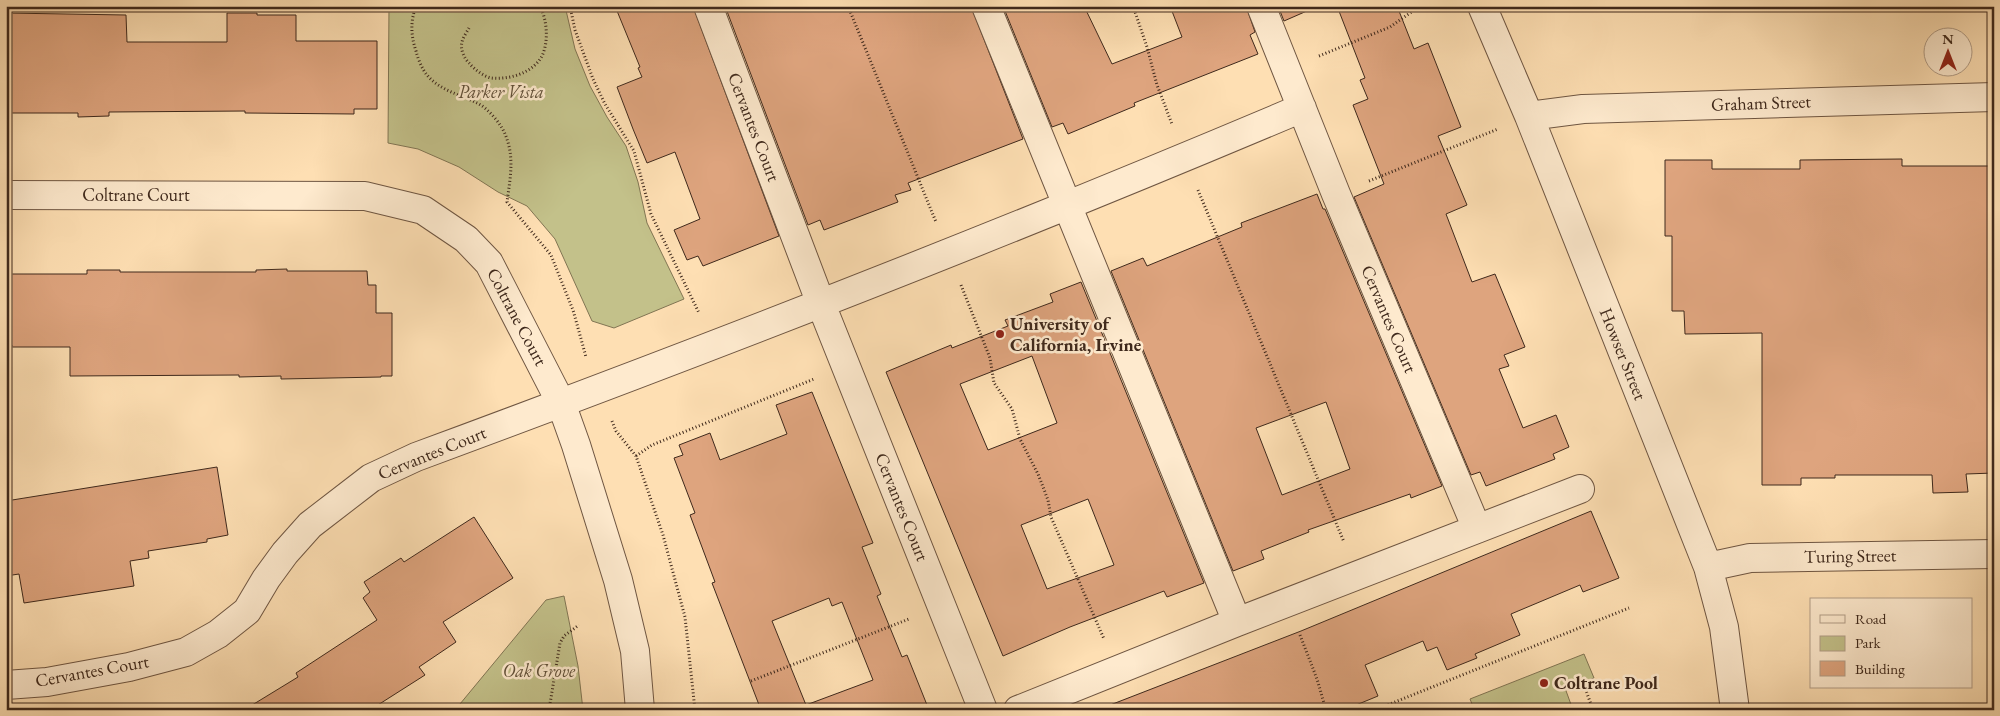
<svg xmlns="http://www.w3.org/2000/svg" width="2000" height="716" viewBox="0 0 2000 716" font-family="'EB Garamond',serif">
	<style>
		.green { fill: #c3c18a; stroke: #817553 }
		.building { fill: #dea47e; stroke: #3f291c; fill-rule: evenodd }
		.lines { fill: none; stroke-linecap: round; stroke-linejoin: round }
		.minor-casing { stroke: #6f5642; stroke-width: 30 }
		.path { stroke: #3f291c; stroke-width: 3; stroke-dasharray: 1 2.5; stroke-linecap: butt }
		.minor { stroke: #feeace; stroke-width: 28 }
		.poi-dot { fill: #8f2418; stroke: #feeace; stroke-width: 2 }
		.labels { text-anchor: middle; stroke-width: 5; stroke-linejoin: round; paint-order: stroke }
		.park-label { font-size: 18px; font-style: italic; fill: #604f38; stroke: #feeace }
		.street-label { font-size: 18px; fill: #3f291c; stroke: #feeace }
		.poi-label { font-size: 18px; font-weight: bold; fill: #3f291c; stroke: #feeace; text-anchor: start }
	</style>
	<rect width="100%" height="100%" fill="#fedfb3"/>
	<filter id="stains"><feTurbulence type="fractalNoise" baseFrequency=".004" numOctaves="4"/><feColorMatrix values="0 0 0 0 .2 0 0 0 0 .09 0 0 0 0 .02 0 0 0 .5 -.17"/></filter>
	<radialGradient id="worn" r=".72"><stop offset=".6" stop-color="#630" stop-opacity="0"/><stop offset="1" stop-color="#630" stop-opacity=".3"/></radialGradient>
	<path class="green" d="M 389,6 L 565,6 L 575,49 L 590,86 L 607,117 L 626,146 L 638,182 L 647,223 L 684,299 L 614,328 L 592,321 L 555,239 L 527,206 L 498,192 L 459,167 L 418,149 L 388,143 Z
		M 564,596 L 578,666 L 583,710 L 455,710 L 546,600 Z
		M 1584,654 L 1594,678 L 1565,688 L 1573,710 L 1473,710 L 1474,709 L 1470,699 Z"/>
	<path class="building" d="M 615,6 L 693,6 L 779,236 L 703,266 L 698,256 L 687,260 L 674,230 L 700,219 L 675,152 L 647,163 L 633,129 L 617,87 L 642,77 L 638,68 L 640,67 Z
		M 725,6 L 971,6 L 1023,139 L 908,183 L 911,190 L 895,195 L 898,202 L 824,230 L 820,220 L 808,225 Z
		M 1003,6 L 1084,6 L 1112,64 L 1182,37 L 1170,6 L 1246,6 L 1255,32 L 1250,35 L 1258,54 L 1134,103 L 1135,106 L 1068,134 L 1063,123 L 1052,127 Z
		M 1278,6 L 1316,6 L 1316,7 L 1284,21 Z
		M 1337,6 L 1397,6 L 1414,49 L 1428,43 L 1461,127 L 1438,136 L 1467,205 L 1446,214 L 1472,282 L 1495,274 L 1525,347 L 1504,355 L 1509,366 L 1499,369 L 1523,428 L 1556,415 L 1569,447 L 1553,454 L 1555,459 L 1486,486 L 1480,472 L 1471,475 L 1354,197 L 1384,184 L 1353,105 L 1368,99 L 1360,80 L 1365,78 Z
		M 6,13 L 126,15 L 127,42 L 227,42 L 227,13 L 257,13 L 257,15 L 296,15 L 296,41 L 377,41 L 377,109 L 354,109 L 354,114 L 245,113 L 245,111 L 109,112 L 109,116 L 78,117 L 78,113 L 6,113 Z
		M 1902,159 L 1902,166 L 1994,166 L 1994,473 L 1966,474 L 1968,492 L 1933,493 L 1932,475 L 1835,475 L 1835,478 L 1801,478 L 1801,485 L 1762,485 L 1762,333 L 1685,334 L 1684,311 L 1672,311 L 1672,236 L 1665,236 L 1665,160 L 1712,160 L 1712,169 L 1800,169 L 1800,160 Z
		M 1317,194 L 1323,209 L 1325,209 L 1442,486 L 1411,498 L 1410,494 L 1308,530 L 1309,532 L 1261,551 L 1264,559 L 1233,571 L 1111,271 L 1143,258 L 1147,266 L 1242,227 L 1241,223 ZM 1326,402 L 1350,469 L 1282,495 L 1256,428 Z
		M 287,269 L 287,271 L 367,271 L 368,285 L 376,285 L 376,313 L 392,313 L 392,376 L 381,376 L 381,377 L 281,379 L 281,376 L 239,377 L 239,375 L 70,376 L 70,347 L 12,347 L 12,345 L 6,345 L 6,277 L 9,277 L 9,274 L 87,274 L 87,270 L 120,270 L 120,272 L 256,272 L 256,270 Z
		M 1081,282 L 1204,583 L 1167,597 L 1164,591 L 1070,627 L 1003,656 L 886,372 L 951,345 L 952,348 L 1008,326 L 1005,320 L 1053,302 L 1050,294 ZM 1032,356 L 1057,423 L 988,450 L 960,384 ZM 1088,499 L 1114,565 L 1047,589 L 1021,525 Z
		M 812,392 L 873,543 L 862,547 L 881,594 L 877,596 L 902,657 L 907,655 L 929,710 L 761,710 L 712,583 L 715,582 L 690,515 L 695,513 L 674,458 L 683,455 L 679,445 L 710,433 L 720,460 L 787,434 L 776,405 ZM 829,598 L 832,606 L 842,602 L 873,680 L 806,705 L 772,621 Z
		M 217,467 L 228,535 L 207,539 L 207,542 L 148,551 L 149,558 L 130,561 L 134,586 L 24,603 L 19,574 L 6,576 L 6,501 Z
		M 1591,511 L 1619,578 L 1583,592 L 1580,585 L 1511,614 L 1520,635 L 1475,654 L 1477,658 L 1447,670 L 1437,647 L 1427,651 L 1423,641 L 1365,665 L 1378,696 L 1344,710 L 1106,710 L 1105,707 L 1301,631 Z
		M 474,517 L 513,578 L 443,622 L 456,642 L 419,667 L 425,675 L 370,710 L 244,710 L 298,677 L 296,673 L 377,620 L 363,598 L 370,592 L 364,582 L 401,558 L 404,562 Z"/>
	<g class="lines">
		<g class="minor-casing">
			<path id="minor" d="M 708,6 L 821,304 L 983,710
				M 986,6 L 1237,622
				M 1261,6 L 1336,194 L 1477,529
				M 1482,6 L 1529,116 L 1708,567 L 1724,627 L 1735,710
				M 1529,116 L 1583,109 L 1994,97
				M 6,195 L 365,196 L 423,210 L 466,239 L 489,263 L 561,403 L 576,445 L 618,580 L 635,651 L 640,710
				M 1708,567 L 1750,558 L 1994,554
				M 6,685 L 47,682 L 129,667 L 186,652 L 218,634 L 247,611 L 266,579 L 285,553 L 310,525 L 371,478 L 416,457 C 714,347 1009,232 1302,108
				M 1018,710 L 1237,622 L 1580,489"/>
		</g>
		<path class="path" d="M 416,6 C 410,22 411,36 416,51 C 418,59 422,69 427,75 C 439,90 461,95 477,103 C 488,108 501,124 505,134 C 515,157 510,179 507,202 L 551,255 L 573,310 L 586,357
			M 570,6 L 575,30 L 593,79 L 605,104 L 634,151 L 651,214 L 699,313
			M 848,6 L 936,222
			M 1133,6 L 1147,47 L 1157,85 L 1172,124
			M 469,28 C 467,32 463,37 462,42 C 460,49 464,58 469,63 C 474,69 483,76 491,78 C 509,80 533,73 542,56 C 549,41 547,20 540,6
			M 1319,56 L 1390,27 L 1420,6
			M 1369,181 L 1498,129
			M 1198,190 L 1344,542
			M 961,285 L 990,358 L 994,383 L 1012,409 L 1020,439 L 1038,474 L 1048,500 L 1051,517 L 1104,639
			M 612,421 L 616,431 L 636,456 L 663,535 L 685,617 L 695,710
			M 636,456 L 652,445 L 814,379
			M 1300,635 L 1317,679 L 1326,710
			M 751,681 L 909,619
			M 1583,682 L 1593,710
			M 549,710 L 560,643 L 564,636 L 579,625
			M 1375,710 L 1629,608"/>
		<use href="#minor" class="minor"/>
	</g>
	<g class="poi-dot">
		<circle cx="1000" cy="334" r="5"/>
		<circle cx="1544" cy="683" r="5"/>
	</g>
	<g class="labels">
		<g class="park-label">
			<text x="501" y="98">Parker Vista</text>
			<text x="539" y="677">Oak Grove</text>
		</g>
		<g class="street-label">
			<text transform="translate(1761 103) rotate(-2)" y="6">Graham Street</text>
			<text transform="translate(754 127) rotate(69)" y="6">Cervantes Court</text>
			<text x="136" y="201">Coltrane Court</text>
			<text transform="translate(517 317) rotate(62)" y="6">Coltrane Court</text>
			<text transform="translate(1389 319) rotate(67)" y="6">Cervantes Court</text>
			<text transform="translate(1623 354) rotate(68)" y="6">Howser Street</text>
			<text transform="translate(432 453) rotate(-22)" y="6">Cervantes Court</text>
			<text transform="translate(902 507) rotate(68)" y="6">Cervantes Court</text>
			<text transform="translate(1850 556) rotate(-1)" y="6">Turing Street</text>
			<text transform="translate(92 671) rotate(-10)" y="6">Cervantes Court</text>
		</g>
		<g class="poi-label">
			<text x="1010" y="330">University of<tspan x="1010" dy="21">California, Irvine</tspan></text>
			<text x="1554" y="689">Coltrane Pool</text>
		</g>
	</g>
	<rect width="2000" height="716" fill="none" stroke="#fedfb3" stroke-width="25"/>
	<rect x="8" y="8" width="1985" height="701" fill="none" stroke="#3f291c" stroke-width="2.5"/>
	<rect x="12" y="12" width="1975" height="691" fill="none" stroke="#3f291c"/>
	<rect x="1810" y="598" width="162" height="90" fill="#feeace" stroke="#b29d87"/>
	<rect x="1820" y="615" width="25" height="8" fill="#feeace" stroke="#b29d87"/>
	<text x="1855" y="624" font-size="15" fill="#3f291c">Road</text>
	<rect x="1820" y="636" width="25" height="15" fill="#c3c18a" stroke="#b29d87"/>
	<text x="1855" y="648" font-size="15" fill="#3f291c">Park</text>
	<rect x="1820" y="661" width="25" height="15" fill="#dea47e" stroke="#b29d87"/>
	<text x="1855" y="674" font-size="15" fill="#3f291c">Building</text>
	<g transform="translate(1948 52)"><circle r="24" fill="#feeace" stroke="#b29d87"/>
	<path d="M0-4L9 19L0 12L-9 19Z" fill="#8f2418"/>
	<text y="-8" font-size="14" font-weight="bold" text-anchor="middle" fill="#3f291c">N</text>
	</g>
	<rect width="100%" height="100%" filter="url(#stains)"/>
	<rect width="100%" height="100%" fill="url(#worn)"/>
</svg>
